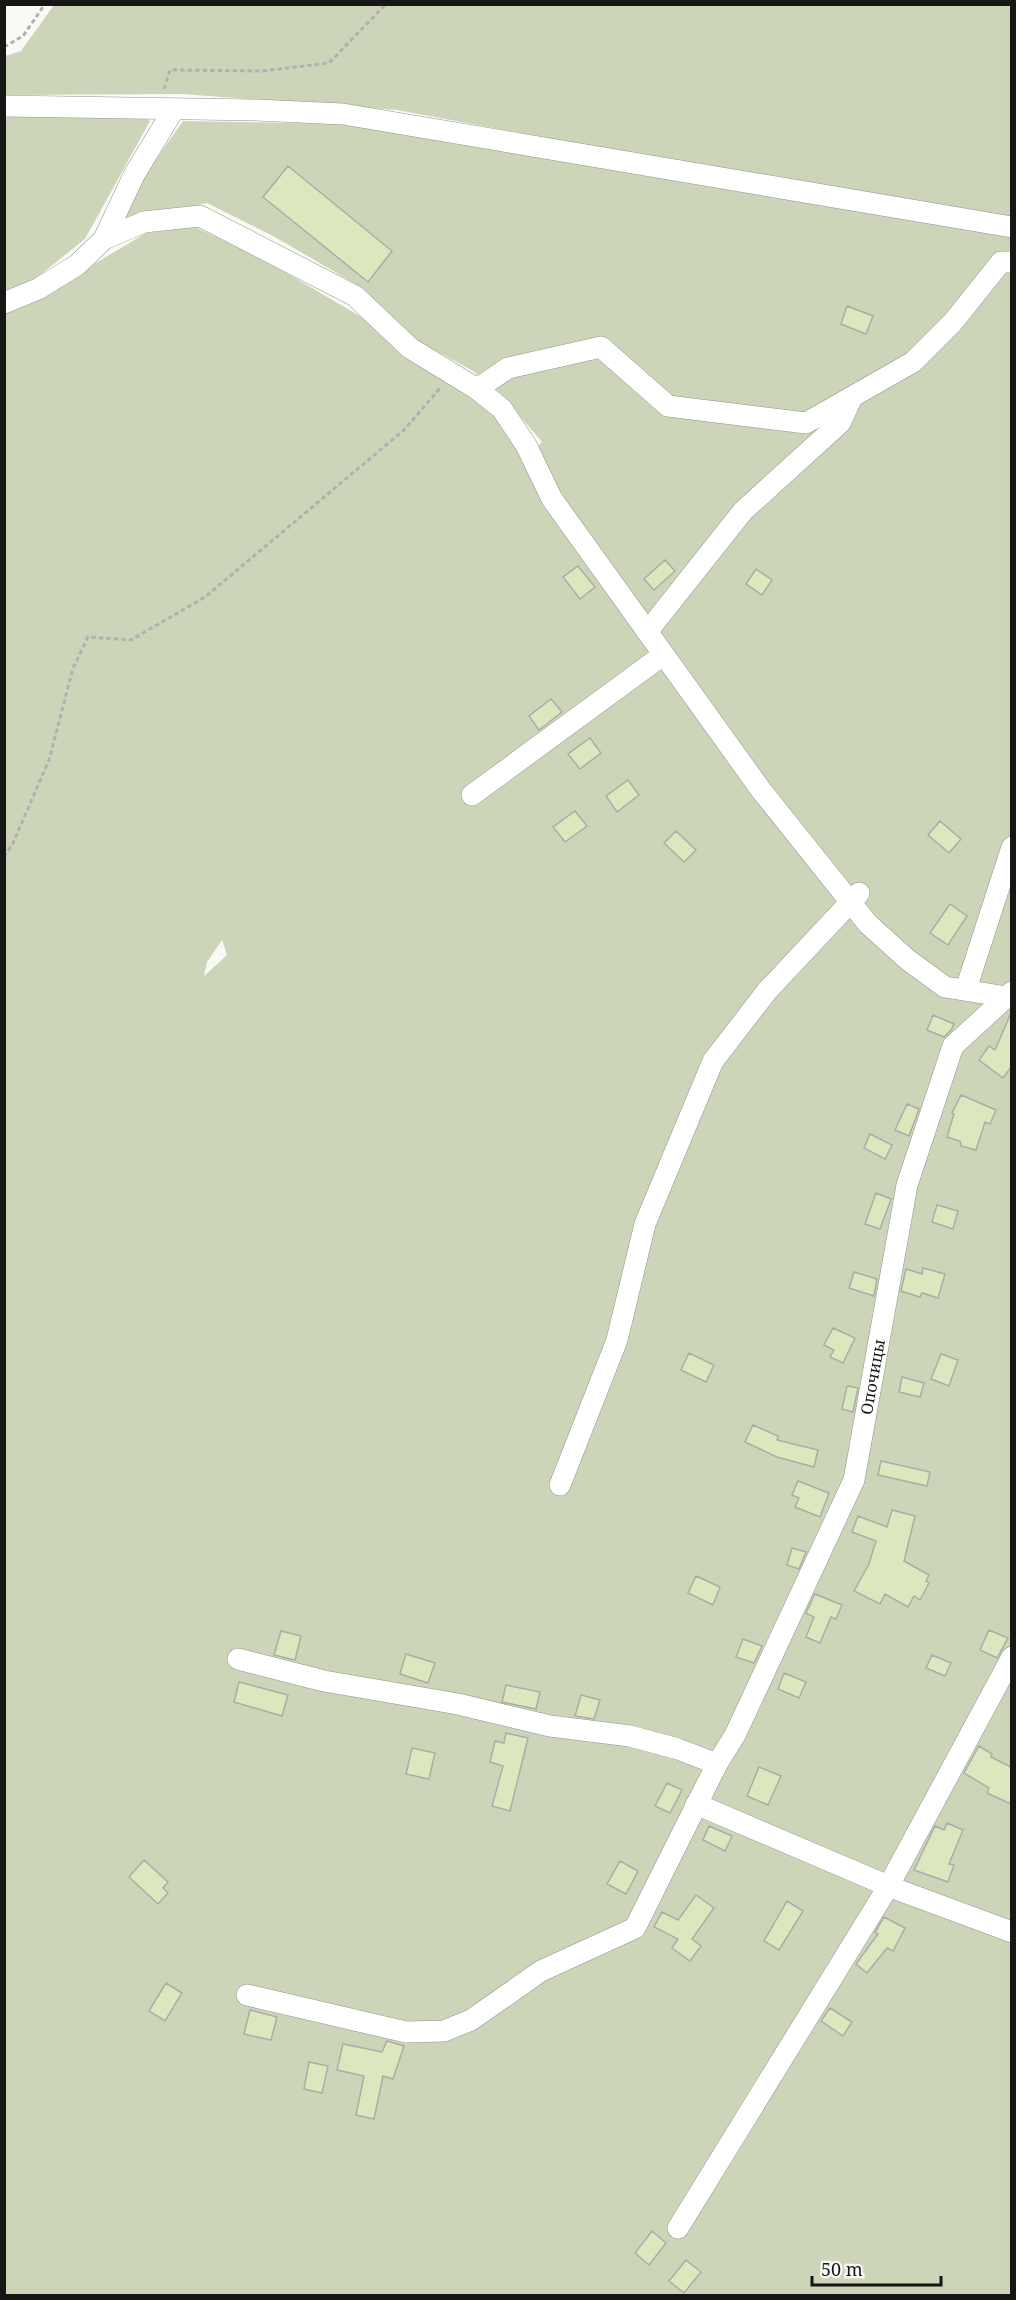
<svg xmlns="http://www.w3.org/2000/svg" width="1016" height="2300" viewBox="0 0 1016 2300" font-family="'Noto Serif',serif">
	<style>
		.green { fill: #cdd5b9; fill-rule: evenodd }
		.building { fill: #dbe8be; stroke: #abaca8; stroke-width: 1.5 }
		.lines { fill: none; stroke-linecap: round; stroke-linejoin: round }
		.minor-casing { stroke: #92938f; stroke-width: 22 }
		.path { stroke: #b0b1ae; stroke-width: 3; stroke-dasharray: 4.5 3; stroke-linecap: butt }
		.minor { stroke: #fff; stroke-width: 21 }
		.labels { text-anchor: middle; stroke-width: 6; stroke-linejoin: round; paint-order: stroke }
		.street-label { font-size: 16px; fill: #161615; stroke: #f9faf6 }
	</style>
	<rect width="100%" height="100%" fill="#f9faf6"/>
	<path class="green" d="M 54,5 L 1011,5 L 1011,2295 L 5,2295 L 4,313 L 39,297 L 146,233 L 195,227 L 261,258 L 370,322 L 487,405 L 525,460 L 542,442 L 500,393 L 473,371 L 416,340 L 359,286 L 273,236 L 207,203 L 124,222 L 134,190 L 183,121 L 345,124 L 629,153 L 397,110 L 182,94 L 5,95 L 5,56 L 21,51 ZM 222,940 L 227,955 L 204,976 L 207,962 Z
		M 5,114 L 140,114 L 150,121 L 85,239 L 35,279 L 5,291 Z"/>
	<path class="building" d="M 288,166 L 392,251 L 368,282 L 263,197 Z
		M 847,306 L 873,316 L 866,334 L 841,324 Z
		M 665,560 L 675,571 L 654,590 L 644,579 Z
		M 578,566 L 595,587 L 580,599 L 563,577 Z
		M 756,569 L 772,580 L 762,595 L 746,584 Z
		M 551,699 L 562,712 L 539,730 L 529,716 Z
		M 590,738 L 601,753 L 580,769 L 568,754 Z
		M 628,780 L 639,795 L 617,812 L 606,796 Z
		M 575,811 L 587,826 L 565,842 L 553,827 Z
		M 940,821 L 961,839 L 949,853 L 928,835 Z
		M 676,831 L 696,850 L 684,862 L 664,843 Z
		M 950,904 L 967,916 L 948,945 L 930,933 Z
		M 1011,1013 L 1011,1067 L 1003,1078 L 979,1060 L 989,1046 L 995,1050 Z
		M 933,1015 L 954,1024 L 951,1030 L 944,1037 L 927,1030 Z
		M 961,1095 L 996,1110 L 990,1124 L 985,1122 L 976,1150 L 961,1146 L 960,1141 L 947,1137 L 954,1114 L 952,1113 Z
		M 907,1104 L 919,1109 L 909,1136 L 895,1130 Z
		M 870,1134 L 892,1145 L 885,1159 L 864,1148 Z
		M 876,1193 L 891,1199 L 880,1229 L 865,1224 Z
		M 937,1205 L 958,1211 L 953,1229 L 932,1222 Z
		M 923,1268 L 945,1274 L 938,1298 L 922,1293 L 920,1297 L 901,1291 L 906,1269 L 922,1274 Z
		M 854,1272 L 877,1279 L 874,1296 L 849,1288 Z
		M 833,1328 L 855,1338 L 843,1363 L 830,1357 L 834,1350 L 824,1345 Z
		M 689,1353 L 714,1365 L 706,1382 L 681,1370 Z
		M 941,1354 L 958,1360 L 949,1386 L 931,1379 Z
		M 902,1377 L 924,1383 L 920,1397 L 899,1392 Z
		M 847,1386 L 858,1388 L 853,1412 L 842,1409 Z
		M 753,1425 L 778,1436 L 777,1440 L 818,1450 L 814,1467 L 777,1457 L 745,1442 Z
		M 881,1461 L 930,1472 L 927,1486 L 878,1475 Z
		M 798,1481 L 829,1493 L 820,1517 L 795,1507 L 799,1498 L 792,1495 Z
		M 892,1510 L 915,1516 L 904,1561 L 929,1575 L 926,1581 L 929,1583 L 920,1600 L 914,1596 L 908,1607 L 885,1594 L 880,1604 L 854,1591 L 869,1564 L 876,1541 L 852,1532 L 858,1516 L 887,1527 Z
		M 792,1548 L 806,1552 L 799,1569 L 787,1565 Z
		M 696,1576 L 720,1587 L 713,1605 L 688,1593 Z
		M 815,1594 L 842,1605 L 836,1619 L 831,1617 L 820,1643 L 806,1637 L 814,1617 L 806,1613 Z
		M 989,1630 L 1008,1638 L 997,1658 L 980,1650 Z
		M 281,1631 L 301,1636 L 295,1660 L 274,1655 Z
		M 743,1639 L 762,1646 L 754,1663 L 736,1657 Z
		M 406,1654 L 435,1663 L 428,1683 L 400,1674 Z
		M 932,1655 L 951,1663 L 945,1676 L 926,1668 Z
		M 784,1673 L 806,1682 L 799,1698 L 778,1689 Z
		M 239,1682 L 288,1695 L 282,1716 L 234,1702 Z
		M 506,1685 L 540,1692 L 536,1709 L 502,1702 Z
		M 581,1695 L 600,1700 L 594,1719 L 575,1716 Z
		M 506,1733 L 528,1738 L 510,1811 L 492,1806 L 503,1766 L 490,1762 L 495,1741 L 504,1743 Z
		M 979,1746 L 992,1754 L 991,1757 L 1011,1767 L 1011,1804 L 987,1793 L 989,1788 L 964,1773 Z
		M 412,1748 L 435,1753 L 429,1779 L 406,1774 Z
		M 759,1767 L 781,1776 L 768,1805 L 747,1796 Z
		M 667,1783 L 682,1790 L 670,1813 L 655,1806 Z
		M 947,1823 L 963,1830 L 949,1864 L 954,1865 L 948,1882 L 914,1870 L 935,1826 L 944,1830 Z
		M 709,1826 L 732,1836 L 725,1851 L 703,1840 Z
		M 144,1860 L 168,1882 L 163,1888 L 168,1893 L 158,1904 L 129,1877 Z
		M 620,1861 L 638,1871 L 626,1894 L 607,1884 Z
		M 696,1895 L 714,1908 L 692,1939 L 701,1946 L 690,1961 L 672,1948 L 678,1939 L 654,1927 L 662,1912 L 678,1920 Z
		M 787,1901 L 803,1911 L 779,1950 L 764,1941 Z
		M 884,1917 L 905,1928 L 893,1951 L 887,1948 L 867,1973 L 856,1964 L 878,1934 L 875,1932 Z
		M 166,1983 L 182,1993 L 165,2021 L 149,2011 Z
		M 830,2008 L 852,2022 L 843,2036 L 821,2021 Z
		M 250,2010 L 277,2017 L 271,2040 L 244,2034 Z
		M 387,2041 L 404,2046 L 393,2079 L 383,2076 L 374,2119 L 356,2115 L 364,2076 L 337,2070 L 343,2044 L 382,2052 Z
		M 309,2062 L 328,2066 L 322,2093 L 304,2089 Z
		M 652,2231 L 666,2243 L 649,2265 L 635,2253 Z
		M 686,2260 L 701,2272 L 684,2293 L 669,2281 Z"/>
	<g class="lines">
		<g class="minor-casing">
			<g id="minor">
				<path d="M 4,106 L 256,110 L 343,114 L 1012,227"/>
				<path d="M 104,239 L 134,175 L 174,109"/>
				<path d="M 4,303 L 38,289 L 77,265 L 104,239 L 144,222 L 200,216 L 355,296 L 410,348 L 477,389 L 502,409 L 526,445 L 552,499 L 761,790 L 868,924 L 908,960 L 945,987 L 1007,997"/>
				<path d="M 477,389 L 508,368 L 601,347 L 668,406 L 806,423 L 913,362 L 953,322 L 1001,262 L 1012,262"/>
				<path d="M 647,632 L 743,511 L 840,423 L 852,397"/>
				<path d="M 472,795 L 663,655"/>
				<path d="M 966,989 L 1012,847"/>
				<path d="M 560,1485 L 617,1340 L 645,1224 L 713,1061 L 767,991 L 859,893"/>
				<path d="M 238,1659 L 324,1681 L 458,1704 L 550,1726 L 630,1736 L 678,1749 L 717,1764"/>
				<path d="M 696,1804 L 893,1888 L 1012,1932"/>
				<path id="s1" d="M 247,1995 L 406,2032 L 444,2031 L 471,2020 L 541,1971 L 635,1928 L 717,1764 L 735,1735 L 854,1480 L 907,1185 L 953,1046 L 1012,992"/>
				<path d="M 678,2228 L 888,1887 L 1012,1657"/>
			</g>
		</g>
		<path class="path" d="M 4,47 L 23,36 L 45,4
			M 164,89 L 170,70 L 262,71 L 329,63 L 386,4
			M 4,857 L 13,843 L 49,760 L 73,668 L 88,637 L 131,640 L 205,597 L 404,430 L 441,387"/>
		<use href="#minor" class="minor"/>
	</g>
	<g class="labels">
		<g class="street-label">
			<text dy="6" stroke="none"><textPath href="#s1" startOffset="1023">Опочицы</textPath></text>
		</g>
	</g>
	<rect width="1016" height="2300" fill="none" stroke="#161615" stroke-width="12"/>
	<path d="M812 2276v9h129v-9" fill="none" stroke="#161615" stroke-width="3"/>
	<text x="821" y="2276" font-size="18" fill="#161615" stroke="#f9faf6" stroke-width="4.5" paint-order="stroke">50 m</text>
</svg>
